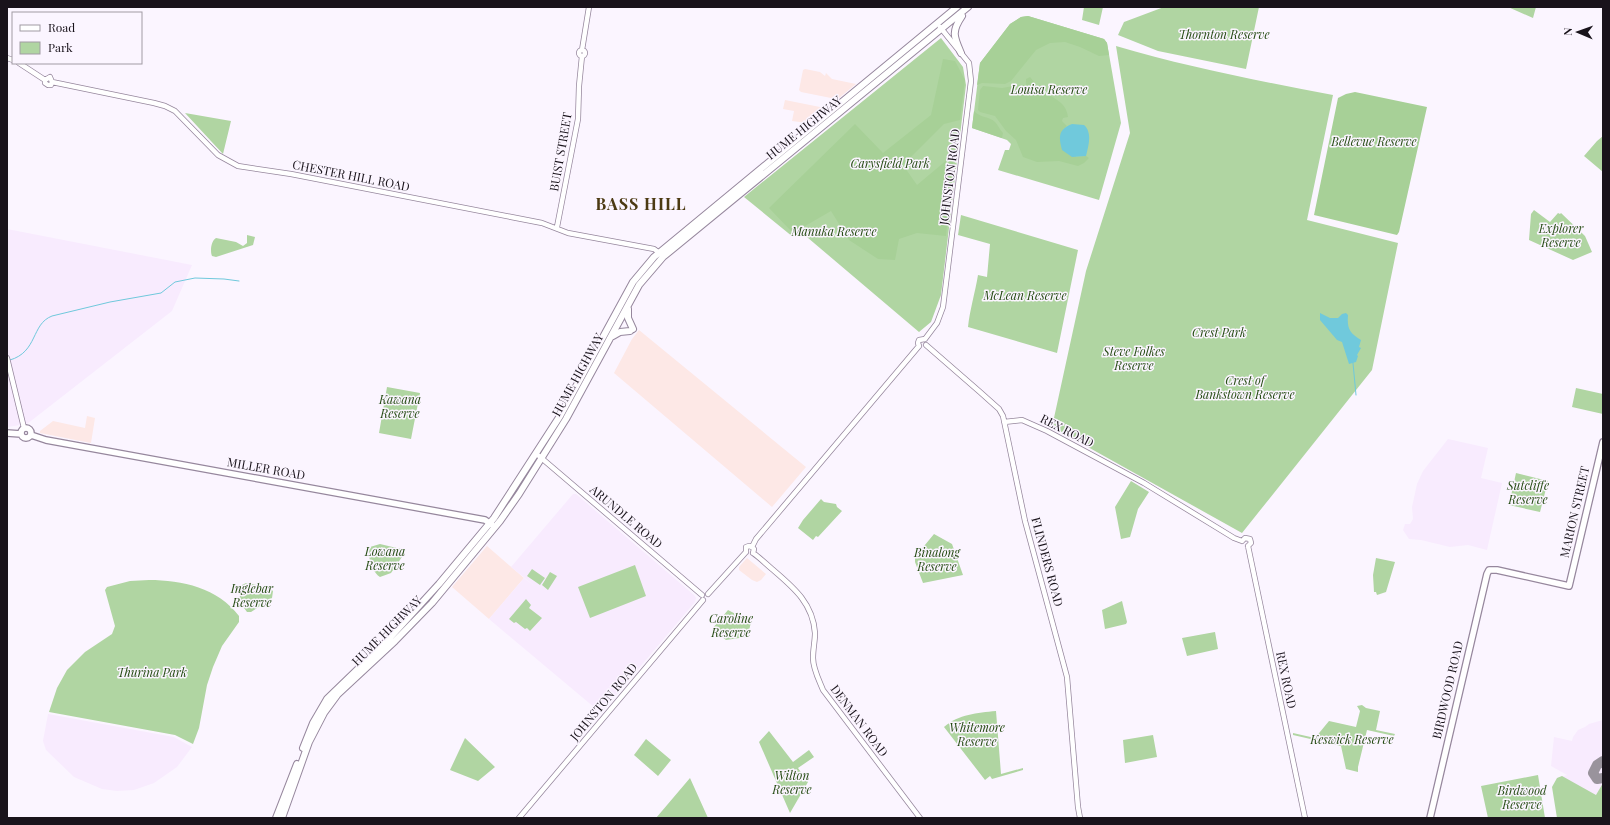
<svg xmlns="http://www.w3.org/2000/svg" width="1610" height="825" viewBox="0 0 1610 825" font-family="'Playfair Display',serif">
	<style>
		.commercial { fill: #fde8e6 }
		.built { fill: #f8ebfe }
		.green { fill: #b0d5a2 }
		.forest { fill: #a7d097 }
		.water { fill: #70c9dc }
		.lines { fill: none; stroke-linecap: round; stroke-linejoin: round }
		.stream { stroke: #70c9dc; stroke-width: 1 }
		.taxiway { stroke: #99939c; stroke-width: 10 }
		.minor-casing { stroke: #96879d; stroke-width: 6 }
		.major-casing { stroke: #96879d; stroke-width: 8 }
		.highway-casing { stroke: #96879d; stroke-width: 8 }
		.minor { stroke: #fff; stroke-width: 4.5 }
		.major { stroke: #fff; stroke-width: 5.5 }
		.highway { stroke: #fff; stroke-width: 6 }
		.labels { text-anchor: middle; stroke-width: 3; stroke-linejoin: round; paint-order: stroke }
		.park-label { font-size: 12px; font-style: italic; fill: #254b13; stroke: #fbf5ff }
		.street-label { font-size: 12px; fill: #19131b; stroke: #fbf5ff }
		.district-label { font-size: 16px; font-weight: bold; letter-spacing: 1px; fill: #4c3a13; stroke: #fbf5ff }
	</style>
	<rect width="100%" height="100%" fill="#fbf5ff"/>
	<path class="commercial" d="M 805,69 L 820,72 L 825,76 L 826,73 L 832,79 L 856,84 L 839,98 L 836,99 L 801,92 L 799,90 L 803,70 Z
		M 785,100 L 825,108 L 825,109 L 807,123 L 792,121 L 794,111 L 783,109 Z
		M 639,330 L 806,467 L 772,507 L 614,373 L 632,339 Z
		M 87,416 L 95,418 L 91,443 L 40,433 L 40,431 L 53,421 L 85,428 Z
		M 487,546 L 524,578 L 489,619 L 452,587 Z
		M 747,558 L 766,574 L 761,580 L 757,582 L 752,580 L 739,570 L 739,567 Z"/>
	<path class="built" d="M 7,229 L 192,265 L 172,311 L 27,424 L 7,427 Z
		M 1448,439 L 1488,448 L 1481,478 L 1502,483 L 1487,550 L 1468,545 L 1450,547 L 1421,540 L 1409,539 L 1403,530 L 1405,524 L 1410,524 L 1413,519 L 1412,507 L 1417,484 L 1423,471 Z
		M 573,494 L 576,494 L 694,595 L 696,598 L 695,602 L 601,713 L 489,619 L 524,578 L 537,588 L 511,567 Z
		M 48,714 L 174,737 L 192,747 L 177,767 L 154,783 L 134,790 L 117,791 L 102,789 L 74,777 L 46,750 L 43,741 Z
		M 1603,720 L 1603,818 L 1557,818 L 1557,778 L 1567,775 L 1551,766 L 1554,737 L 1572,741 L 1573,737 L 1578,730 L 1585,727 L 1589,724 Z"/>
	<path class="green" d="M 1084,7 L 1103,7 L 1099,25 L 1082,20 Z
		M 1164,7 L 1259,7 L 1246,69 L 1158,51 L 1118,35 L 1124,22 Z
		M 1508,7 L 1536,7 L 1533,18 Z
		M 1028,16 L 1104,39 L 1107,43 L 1121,123 L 1099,200 L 998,170 L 1005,150 L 1009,150 L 1011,144 L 1007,140 L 972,128 L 980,63 L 1010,24 L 1021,17 Z
		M 941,38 L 963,67 L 966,85 L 941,295 L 931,322 L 919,332 L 801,232 L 793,237 L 744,197 Z
		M 1116,46 C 1187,67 1260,81 1333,95 L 1307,220 L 1398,243 L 1372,370 L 1242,533 L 1052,427 L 1086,271 L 1130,133 Z
		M 185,113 L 231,121 L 223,154 Z
		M 1603,136 L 1603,172 L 1584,156 L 1597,141 Z
		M 1534,210 L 1550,222 L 1558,213 L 1560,214 L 1561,213 L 1585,236 L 1592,252 L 1573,260 L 1529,240 L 1531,214 Z
		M 961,215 L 1078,250 L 1057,353 L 968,327 C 970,309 975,293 978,275 L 987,277 L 990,244 L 958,235 Z
		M 247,235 L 255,237 L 253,245 L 216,257 L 212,256 C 210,251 211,241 216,238 L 236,242 L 243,246 L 247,243 Z
		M 387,387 L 420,393 L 411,439 L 379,433 Z
		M 1576,388 L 1603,394 L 1603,414 L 1572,407 Z
		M 1516,473 L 1548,481 L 1540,512 L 1509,505 Z
		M 1131,481 L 1149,492 L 1138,509 L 1130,537 L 1121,539 L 1115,507 Z
		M 821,499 L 824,502 L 836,504 L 837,507 L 842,511 L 818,537 L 816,536 L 813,540 L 798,528 L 803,520 Z
		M 934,534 L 952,544 L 963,575 L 923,583 L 915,562 L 915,557 Z
		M 380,544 L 401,549 L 404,554 L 391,573 L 380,577 C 373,574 366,554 370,547 Z
		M 1376,558 L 1395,562 L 1386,592 L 1377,595 L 1376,592 L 1374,592 L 1373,575 Z
		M 635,565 L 646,596 L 590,618 L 578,587 Z
		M 532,569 L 545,578 L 540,585 L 527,576 Z
		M 550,572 L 557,576 L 548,590 L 542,585 Z
		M 149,580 C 182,580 218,588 239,616 L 239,622 L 222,646 L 213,667 L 207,685 L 199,728 L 193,744 L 175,735 L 49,712 L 57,688 L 67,670 L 85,652 L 112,634 L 115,626 L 105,590 L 107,587 L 130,581 Z
		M 246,583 L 268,587 L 273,591 L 272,598 L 251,612 L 247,612 L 239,601 L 242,585 Z
		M 526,599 L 531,605 L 529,608 L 542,618 L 530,631 L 527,628 L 525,629 L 516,622 L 514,623 L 509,619 Z
		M 1122,601 L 1127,622 L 1126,624 L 1105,629 L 1102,610 Z
		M 728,610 L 751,622 L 748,635 L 746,637 L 726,640 L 712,629 Z
		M 1215,632 L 1218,649 L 1187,656 L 1182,638 Z
		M 1362,705 L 1366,708 L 1380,711 L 1376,730 L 1395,734 L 1394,736 L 1367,730 L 1358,767 L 1358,772 L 1346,769 L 1341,746 L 1293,735 L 1293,733 L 1315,738 L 1329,721 L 1356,727 L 1360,711 L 1357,706 Z
		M 996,711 L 1001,774 L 1023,768 L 1023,770 L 992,779 L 990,776 L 985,780 L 944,727 C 959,714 977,713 996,711 Z
		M 769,731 L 793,762 L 809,750 L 814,757 L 798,768 L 808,782 L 790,813 L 759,742 Z
		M 1153,735 L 1157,757 L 1125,763 L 1123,740 Z
		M 465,738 L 495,767 L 478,781 L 450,770 Z
		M 646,739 L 671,760 L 658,776 L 634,755 Z
		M 1538,775 L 1545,818 L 1488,818 L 1481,786 Z
		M 1562,776 L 1596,795 L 1603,783 L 1603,818 L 1557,818 L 1552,787 L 1557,778 Z
		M 690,778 L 708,818 L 656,818 Z"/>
	<path class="forest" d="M 1028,16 L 1104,39 L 1107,43 L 1109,55 L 1099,56 L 1080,47 L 1065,42 L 1050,43 L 1036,50 L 1011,81 L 1005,84 L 982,83 L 977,85 L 980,63 L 1010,24 L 1021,17 Z
		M 943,59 L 955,61 L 965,80 L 960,120 L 944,124 L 903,165 L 917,185 L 954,154 L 946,236 L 917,233 L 899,239 L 895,260 L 878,259 L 849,240 L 831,211 L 793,233 L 769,208 L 855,124 L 883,153 L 931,115 Z
		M 1030,77 C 1033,80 1035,84 1038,87 C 1049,98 1066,99 1068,117 L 1063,118 L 1062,121 L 1067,126 L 1063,129 L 1076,157 L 1086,156 L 1089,158 L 1084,163 L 1078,166 L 1059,161 L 1037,162 L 1023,157 L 1016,140 L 1006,131 L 995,116 L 980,112 L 978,110 L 980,90 L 983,86 L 1002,88 L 1019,85 L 1026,85 L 1026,79 Z
		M 1355,92 L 1427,107 L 1399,232 L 1397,235 L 1314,215 L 1338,98 L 1346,94 Z
		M 974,111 C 980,118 989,116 995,122 C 998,125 1000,130 1003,133 L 1002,138 L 972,128 Z"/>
	<path class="water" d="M 1072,124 L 1084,125 C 1093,133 1088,147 1086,156 L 1072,157 L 1062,150 C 1058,136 1059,129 1072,124 Z
		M 1320,313 L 1330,318 L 1338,318 L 1342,314 L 1346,313 L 1348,315 C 1347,328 1349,333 1361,340 L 1359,347 L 1361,348 L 1357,355 L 1358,356 L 1356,362 L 1349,364 L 1342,342 L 1337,340 L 1320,320 Z"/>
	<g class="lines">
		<path class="stream" d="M 10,360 C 38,352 31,324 52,316 L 110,302 L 161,293 L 175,282 L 195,278 L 224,279 L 239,281
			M 1353,363 L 1356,395"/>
		<path class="taxiway" d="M 1603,761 L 1597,765 L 1593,773 L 1597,779 L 1603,778"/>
		<g class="minor-casing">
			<path id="minor" d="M 582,50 L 589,7
				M579 53a3 3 0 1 1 6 0a3 3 0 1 1-6 0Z
				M 7,58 L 13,60
				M 19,63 L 45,80
				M 45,80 L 45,83 L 48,85 L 51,85 L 52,82
				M 45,80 L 50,77 L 52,82
				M 52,82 L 154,103 L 165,106 L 175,111 L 218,155 L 238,166 L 291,174 L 542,223 L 568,233 L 654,249 L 661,254
				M 557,227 L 578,119 L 579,86 L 582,56
				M 925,339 L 937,323 L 943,307 L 971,81 L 969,63 L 940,27
				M 926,345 L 980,392 L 999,409 L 1003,416 L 1025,521 L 1067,677 L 1078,807 L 1080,818
				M 919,346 L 918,343 L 919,340 L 925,339
				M 7,358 L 24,428
				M 1004,422 L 1022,420 L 1047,431 L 1144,483 L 1234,538 L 1242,541
				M 539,456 L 702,595
				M 1242,541 L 1245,538 L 1250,539 L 1251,543 L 1248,546
				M 1248,546 L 1305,818
				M 746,552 L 746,547 L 749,546 L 752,547
				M 753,553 C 759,557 765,563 772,569 C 793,587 813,603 815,633 C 815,641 813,649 813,658 C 813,669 819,680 823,690 L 920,818
				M 753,553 L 754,549 L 752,547 L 756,539 L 919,346
				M 708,594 L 746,552
				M 519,818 L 703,600"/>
		</g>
		<g class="major-casing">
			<path id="major" d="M21 433a5 5 0 1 1 10 0a5 5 0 1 1-10 0Z
				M 7,433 L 21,434
				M 31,435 L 46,440 L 485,520 L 492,525
				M 1430,818 L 1487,574 L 1489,570 L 1497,570 L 1569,586 L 1603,442"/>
		</g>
		<g class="highway-casing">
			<path id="highway" d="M 961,53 C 954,37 951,32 962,16
				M 628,309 L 628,318 L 633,329
				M 613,336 L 620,332 L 630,331
				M 303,748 L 313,723 L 327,699 L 386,642 L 439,584 L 494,518 L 560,416 L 633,282 L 654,257 L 957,7
				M 276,818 L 297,764
				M 282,818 L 309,742 L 324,713 L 338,694 L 395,641 L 432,603 L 500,521 L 519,494 L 566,419 L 639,285 L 663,257 L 968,7"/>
		</g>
		<use href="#minor" class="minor"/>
		<use href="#major" class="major"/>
		<use href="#highway" class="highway"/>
	</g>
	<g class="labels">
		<g class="park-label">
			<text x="1224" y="39">Thornton Reserve</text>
			<text x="1049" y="94">Louisa Reserve</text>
			<text x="1374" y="146">Bellevue Reserve</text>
			<text x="890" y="168">Carysfield Park</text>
			<text x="1561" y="233">Explorer<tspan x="1561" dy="14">Reserve</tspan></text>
			<text x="834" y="236">Manuka Reserve</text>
			<text x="1025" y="300">McLean Reserve</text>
			<text x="1219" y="337">Crest Park</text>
			<text x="1134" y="356">Steve Folkes<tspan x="1134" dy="14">Reserve</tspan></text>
			<text x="1245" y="385">Crest of<tspan x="1245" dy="14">Bankstown Reserve</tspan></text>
			<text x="400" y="404">Kawana<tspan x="400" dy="14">Reserve</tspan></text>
			<text x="1528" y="490">Sutcliffe<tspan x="1528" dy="14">Reserve</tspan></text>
			<text x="385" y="556">Lowana<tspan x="385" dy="14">Reserve</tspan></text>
			<text x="937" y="557">Binalong<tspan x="937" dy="14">Reserve</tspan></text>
			<text x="252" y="593">Inglebar<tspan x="252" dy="14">Reserve</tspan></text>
			<text x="731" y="623">Caroline<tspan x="731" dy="14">Reserve</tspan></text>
			<text x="152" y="677">Thurina Park</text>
			<text x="977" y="732">Whitemore<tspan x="977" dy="14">Reserve</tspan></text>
			<text x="1352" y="744">Keswick Reserve</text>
			<text x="792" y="780">Wilton<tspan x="792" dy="14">Reserve</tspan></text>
			<text x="1522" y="795">Birdwood<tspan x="1522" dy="14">Reserve</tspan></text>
		</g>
		<g class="street-label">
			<text transform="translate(804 128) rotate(-39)" y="4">HUME HIGHWAY</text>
			<text transform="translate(561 152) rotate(-80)" y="4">BUIST STREET</text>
			<text transform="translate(351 176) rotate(11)" y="4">CHESTER HILL ROAD</text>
			<text transform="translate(950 177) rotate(-83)" y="4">JOHNSTON ROAD</text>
			<text transform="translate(578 375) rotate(-61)" y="4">HUME HIGHWAY</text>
			<text transform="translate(1067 431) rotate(27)" y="4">REX ROAD</text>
			<text transform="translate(266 469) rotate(10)" y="4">MILLER ROAD</text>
			<text transform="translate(1575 512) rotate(-77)" y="4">MARION STREET</text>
			<text transform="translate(626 517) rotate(40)" y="4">ARUNDLE ROAD</text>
			<text transform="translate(1047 562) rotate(75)" y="4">FLINDERS ROAD</text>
			<text transform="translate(387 631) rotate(-45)" y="4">HUME HIGHWAY</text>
			<text transform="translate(1286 680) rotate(78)" y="4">REX ROAD</text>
			<text transform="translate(1448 690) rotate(-77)" y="4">BIRDWOOD ROAD</text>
			<text transform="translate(604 702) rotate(-50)" y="4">JOHNSTON ROAD</text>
			<text transform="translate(859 721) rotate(53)" y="4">DENMAN ROAD</text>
		</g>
		<g class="district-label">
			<text x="641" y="210">BASS HILL</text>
		</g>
	</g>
	<rect width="1610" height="825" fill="none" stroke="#19131b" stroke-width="16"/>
	<rect x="12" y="12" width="130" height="52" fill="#fbf5ff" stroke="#a19ba4"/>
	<rect x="20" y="25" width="20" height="6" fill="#ffffff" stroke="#a19ba4"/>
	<text x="48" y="32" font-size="12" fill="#19131b">Road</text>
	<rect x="20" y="42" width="20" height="12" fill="#b0d5a2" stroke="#a19ba4"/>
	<text x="48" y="52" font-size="12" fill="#19131b">Park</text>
	<g transform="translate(1578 32) rotate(272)" stroke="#fbf5ff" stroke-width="3" paint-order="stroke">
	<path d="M0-3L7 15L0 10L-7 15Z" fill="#19131b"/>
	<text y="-6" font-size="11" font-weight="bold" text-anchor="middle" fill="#19131b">N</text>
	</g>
</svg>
